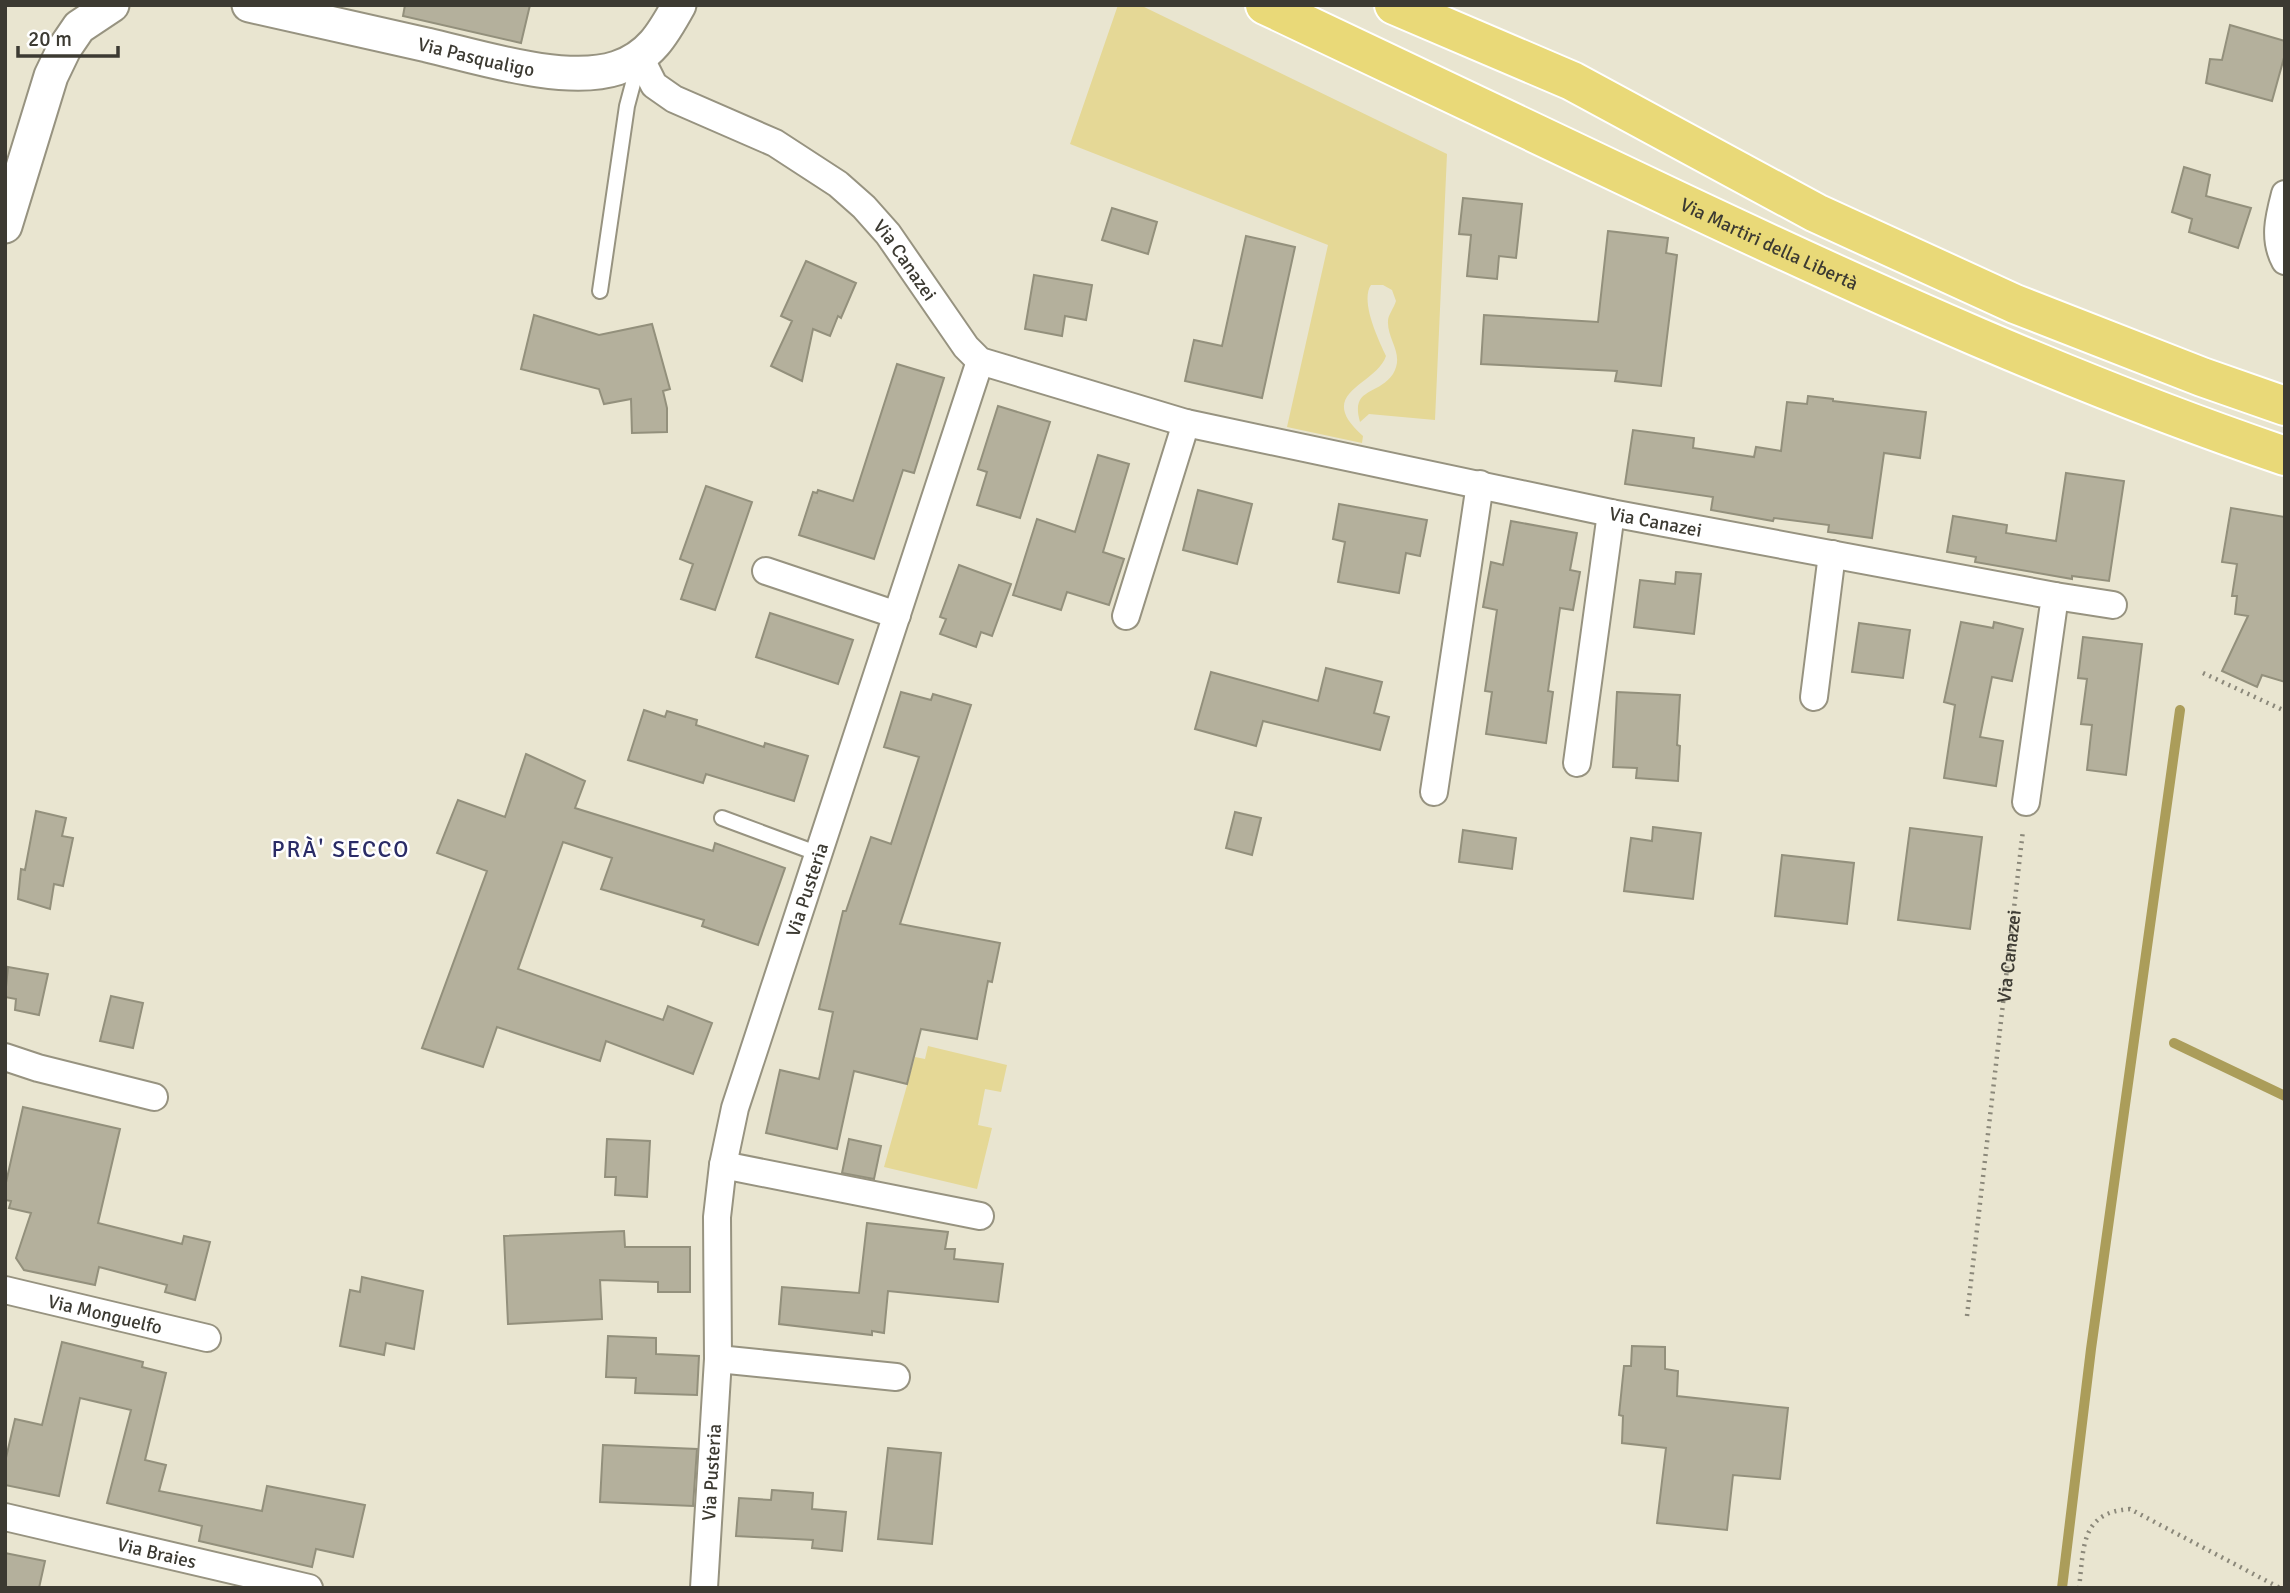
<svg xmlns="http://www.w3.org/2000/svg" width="2290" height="1593" viewBox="0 0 2290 1593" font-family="Signika,sans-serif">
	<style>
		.green { fill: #e5d896 }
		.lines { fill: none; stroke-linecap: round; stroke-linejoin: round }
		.stream { stroke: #ab9d5a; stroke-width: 10 }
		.building { fill: #b4b09c; stroke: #93907c; stroke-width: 2 }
		.service-casing { stroke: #979380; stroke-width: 18 }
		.minor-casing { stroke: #979380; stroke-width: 30 }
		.tertiary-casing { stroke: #979380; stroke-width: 37 }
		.primary-casing { stroke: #fff; stroke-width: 42 }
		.path { stroke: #8b887a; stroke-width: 4.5; stroke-dasharray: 2 5; stroke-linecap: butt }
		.service { stroke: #fff; stroke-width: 14 }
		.minor { stroke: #fff; stroke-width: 26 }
		.tertiary { stroke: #fff; stroke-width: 33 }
		.primary { stroke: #e9d978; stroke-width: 38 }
		.labels { text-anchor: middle; stroke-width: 5; stroke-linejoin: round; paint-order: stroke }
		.street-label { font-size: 19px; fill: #3c3a32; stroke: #fff }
		.quarter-label { font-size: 23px; letter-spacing: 2px; fill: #2a2c66; stroke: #fff }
	</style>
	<rect width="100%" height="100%" fill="#e9e5d0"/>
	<path class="green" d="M 1118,5 L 1140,5 L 1447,154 L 1435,420 L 1369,414 L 1360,422 C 1350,387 1378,396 1393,374 C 1405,354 1387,340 1388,321 C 1388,315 1394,308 1396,301 L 1392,290 L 1383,285 L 1371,285 C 1360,301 1378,339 1386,356 C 1376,386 1313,392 1363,436 L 1362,443 L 1287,427 L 1328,245 L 1070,144 Z
		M 928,1046 L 1007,1065 L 1001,1092 L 985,1089 L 978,1125 L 992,1128 L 977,1189 L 884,1167 L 915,1057 L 925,1059 Z"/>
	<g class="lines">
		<path class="stream" d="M 2174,1043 L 2285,1096
			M 2062,1588 L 2091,1349 L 2180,710"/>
	</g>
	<path class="building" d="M 405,5 L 530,5 L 521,43 L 403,16 Z
		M 2230,25 L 2285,41 L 2285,54 L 2272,101 L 2206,83 L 2210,59 L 2222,60 Z
		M 2184,167 L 2210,175 L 2206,196 L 2251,208 L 2238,248 L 2189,232 L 2192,219 L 2172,212 Z
		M 1463,198 L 1522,204 L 1516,258 L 1499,256 L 1497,279 L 1467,276 L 1471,235 L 1459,234 Z
		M 1112,208 L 1157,222 L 1148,254 L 1102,240 Z
		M 1608,231 L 1668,238 L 1666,253 L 1677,255 L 1661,386 L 1615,381 L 1617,371 L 1481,364 L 1484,315 L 1598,322 Z
		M 1246,236 L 1295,247 L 1262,398 L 1185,381 L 1194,340 L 1222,346 Z
		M 806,261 L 856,283 L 841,318 L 838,316 L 830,336 L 813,329 L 802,381 L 771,366 L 792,321 L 781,316 Z
		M 1034,275 L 1092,285 L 1086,320 L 1065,316 L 1062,336 L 1025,329 Z
		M 534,315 L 599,335 L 652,324 L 670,389 L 663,391 L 667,408 L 667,432 L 632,433 L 631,399 L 604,404 L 599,389 L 521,369 Z
		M 897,364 L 944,378 L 914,473 L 903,470 L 874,559 L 799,535 L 813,492 L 817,493 L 818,490 L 853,501 Z
		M 1808,396 L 1833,399 L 1833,401 L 1926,412 L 1920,458 L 1884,453 L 1872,538 L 1828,532 L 1829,525 L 1774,518 L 1773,521 L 1711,510 L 1713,497 L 1625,484 L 1633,430 L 1694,438 L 1693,448 L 1754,457 L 1756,447 L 1781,451 L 1787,402 L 1807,404 Z
		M 998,406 L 1050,422 L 1020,518 L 977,505 L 987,472 L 978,469 Z
		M 1098,455 L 1129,464 L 1103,552 L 1124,559 L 1109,605 L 1067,592 L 1061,610 L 1013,595 L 1037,519 L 1075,532 Z
		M 2066,473 L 2124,481 L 2109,581 L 2072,576 L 2072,579 L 1975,562 L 1976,557 L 1947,552 L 1953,516 L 2007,525 L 2006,533 L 2056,541 Z
		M 706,486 L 752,502 L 715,610 L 681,599 L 693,564 L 680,559 Z
		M 1198,490 L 1252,504 L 1237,564 L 1183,550 Z
		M 1339,504 L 1427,520 L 1420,556 L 1406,553 L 1399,593 L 1338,582 L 1345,542 L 1333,539 Z
		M 2231,508 L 2285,517 L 2285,682 L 2262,675 L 2257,687 L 2222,671 L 2248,616 L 2235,614 L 2237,596 L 2232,596 L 2237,564 L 2222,562 Z
		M 1511,521 L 1577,533 L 1570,570 L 1580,572 L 1573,610 L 1560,608 L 1548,691 L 1553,692 L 1546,743 L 1486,734 L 1492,692 L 1485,691 L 1497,610 L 1483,607 L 1491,562 L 1503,565 Z
		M 959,565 L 1011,584 L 992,636 L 981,632 L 976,647 L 940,634 L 946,619 L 940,617 Z
		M 1676,572 L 1701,574 L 1694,634 L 1634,627 L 1640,580 L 1675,584 Z
		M 770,613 L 853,640 L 838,684 L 756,657 Z
		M 1961,622 L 1993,628 L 1994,622 L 2023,629 L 2012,681 L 1992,677 L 1980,737 L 2003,741 L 1996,786 L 1944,778 L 1955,705 L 1944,702 Z
		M 1859,623 L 1910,630 L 1903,678 L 1852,672 Z
		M 2083,637 L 2142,644 L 2126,775 L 2087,770 L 2092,725 L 2081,724 L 2087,679 L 2078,678 Z
		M 1326,668 L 1382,682 L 1374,713 L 1389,717 L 1380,750 L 1263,721 L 1256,746 L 1195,729 L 1211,672 L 1318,701 Z
		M 901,692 L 931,700 L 933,694 L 971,705 L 900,924 L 1000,943 L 992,982 L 988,981 L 977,1039 L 921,1029 L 907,1084 L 854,1071 L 837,1149 L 766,1133 L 780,1070 L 819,1079 L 833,1012 L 819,1009 L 843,911 L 846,911 L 871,837 L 891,844 L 919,757 L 884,747 Z
		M 1617,692 L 1680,695 L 1677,745 L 1680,746 L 1678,781 L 1636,778 L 1637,768 L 1613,767 Z
		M 644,710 L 665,717 L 667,711 L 697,720 L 696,725 L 764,747 L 765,743 L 808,756 L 794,801 L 706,774 L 703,783 L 628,760 Z
		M 526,754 L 585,781 L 575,808 L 713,851 L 715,843 L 785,868 L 758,945 L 702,926 L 704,920 L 601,889 L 612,858 L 563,842 L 518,969 L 663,1020 L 668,1006 L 712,1023 L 693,1074 L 606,1041 L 600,1061 L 497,1027 L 483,1067 L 422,1048 L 487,871 L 437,853 L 458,800 L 505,817 Z
		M 36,811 L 66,818 L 62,836 L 73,838 L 63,886 L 54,884 L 50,909 L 18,899 L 21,869 L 25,870 Z
		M 1235,812 L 1261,818 L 1252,855 L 1226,848 Z
		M 1653,827 L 1701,833 L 1693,899 L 1624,891 L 1631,838 L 1652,841 Z
		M 1910,828 L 1982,837 L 1970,929 L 1898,920 Z
		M 1463,830 L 1516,838 L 1512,869 L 1459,862 Z
		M 1782,855 L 1854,863 L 1847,924 L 1775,916 Z
		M 8,967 L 48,974 L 39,1015 L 15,1010 L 16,999 L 5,997 Z
		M 111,996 L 143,1003 L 133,1048 L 100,1041 Z
		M 23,1107 L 120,1129 L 98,1223 L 182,1244 L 184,1236 L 210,1242 L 195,1300 L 165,1292 L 167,1285 L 99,1267 L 95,1285 L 24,1270 L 16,1258 L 31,1213 L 9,1208 L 11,1201 L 5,1200 L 5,1187 Z
		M 607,1139 L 650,1141 L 647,1197 L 615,1195 L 616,1177 L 605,1177 Z
		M 849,1139 L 881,1146 L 874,1179 L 842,1173 Z
		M 867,1223 L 948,1232 L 945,1249 L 955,1249 L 954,1259 L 1003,1264 L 998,1302 L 888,1291 L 884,1333 L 872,1331 L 872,1335 L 779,1324 L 782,1287 L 859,1293 Z
		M 624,1231 L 625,1247 L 690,1247 L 690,1292 L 658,1292 L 658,1282 L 600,1280 L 602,1319 L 508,1324 L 504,1236 Z
		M 362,1277 L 423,1291 L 414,1349 L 386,1343 L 384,1355 L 340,1346 L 350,1290 L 360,1292 Z
		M 608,1336 L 656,1338 L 656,1354 L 699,1356 L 697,1395 L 635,1393 L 636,1378 L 606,1377 Z
		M 62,1342 L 143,1362 L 142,1367 L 166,1373 L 145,1460 L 166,1465 L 159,1491 L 262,1511 L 267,1486 L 365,1505 L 353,1557 L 316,1549 L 312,1567 L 199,1541 L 202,1526 L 107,1503 L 131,1410 L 80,1398 L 59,1496 L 5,1485 L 5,1462 L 15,1419 L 42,1425 Z
		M 1632,1346 L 1665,1347 L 1665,1369 L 1678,1371 L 1677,1396 L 1788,1408 L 1780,1479 L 1733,1475 L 1727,1530 L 1657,1523 L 1666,1448 L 1622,1443 L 1623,1416 L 1619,1415 L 1624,1366 L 1631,1366 Z
		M 603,1445 L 697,1449 L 693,1506 L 600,1502 Z
		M 888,1448 L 941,1453 L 932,1544 L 878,1539 Z
		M 772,1490 L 813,1493 L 812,1509 L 846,1512 L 842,1551 L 812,1548 L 813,1540 L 736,1536 L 739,1498 L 771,1500 Z
		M 5,1553 L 45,1561 L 39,1588 L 5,1588 Z"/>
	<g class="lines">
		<g class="service-casing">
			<path id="service" d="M 600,291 L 627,106 L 639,61
				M 722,818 L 819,854"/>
		</g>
		<g class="minor-casing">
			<g id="minor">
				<path id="s2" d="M 640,57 L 654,85 L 674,99 L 775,143 L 838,184 L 864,207 L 888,234 L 966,347 L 980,361 L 1186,423 L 1611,513 L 2055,596 L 2026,802"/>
				<path d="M 2285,194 C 2279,217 2273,239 2285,261"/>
				<path d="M 766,571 L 897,615"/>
				<path d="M 2055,596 L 2113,605"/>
				<path d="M 1126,616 L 1186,423"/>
				<path d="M 1814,697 L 1832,554"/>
				<path d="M 1577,763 L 1611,513"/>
				<path d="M 1434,792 L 1480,484"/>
				<path d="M 5,1057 L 38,1068 L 154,1097"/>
				<path d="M 723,1165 L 980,1216"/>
				<path id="s3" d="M 5,1290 L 207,1338"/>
				<path d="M 718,1359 L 896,1377"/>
				<path id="s4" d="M 5,1517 L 309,1588"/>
				<path id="s5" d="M 704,1588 L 718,1359 L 717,1217 L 723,1165 L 735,1108 L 980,361"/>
			</g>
		</g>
		<g class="tertiary-casing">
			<g id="tertiary">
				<path id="s6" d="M 249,5 C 309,19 368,32 427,45 C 479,57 566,85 617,68 C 650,57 663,34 679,5"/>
				<path d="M 5,226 L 51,76 L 64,49 L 79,27 L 112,5"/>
			</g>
		</g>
		<g class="primary-casing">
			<g id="primary">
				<path id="s7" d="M 1265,5 C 1402,70 1539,135 1676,200 C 1875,294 2076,385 2285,456"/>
				<path d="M 1394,5 L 1572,81 L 1816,213 L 2015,304 L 2202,377 L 2285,406"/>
			</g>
		</g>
		<g class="path">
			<path d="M 2203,673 L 2285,711"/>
			<path id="s1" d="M 1967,1316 L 2023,830"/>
			<path d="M 2079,1588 C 2084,1548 2080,1512 2130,1509 L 2280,1588"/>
		</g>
		<use href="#service" class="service"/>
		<use href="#minor" class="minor"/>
		<use href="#tertiary" class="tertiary"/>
		<use href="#primary" class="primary"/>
	</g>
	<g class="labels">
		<g class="street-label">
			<text dy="7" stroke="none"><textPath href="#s6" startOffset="233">Via Pasqualigo</textPath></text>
			<text dy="7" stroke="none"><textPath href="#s7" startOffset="558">Via Martiri della Libertà</textPath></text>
			<text dy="7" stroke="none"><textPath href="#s2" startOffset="343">Via Canazei</textPath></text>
			<text dy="7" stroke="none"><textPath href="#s2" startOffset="1164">Via Canazei</textPath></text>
			<text dy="7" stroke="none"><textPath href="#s5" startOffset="712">Via Pusteria</textPath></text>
			<text dy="7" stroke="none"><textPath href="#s1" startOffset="362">Via Canazei</textPath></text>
			<text dy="7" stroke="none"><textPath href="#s3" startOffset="103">Via Monguelfo</textPath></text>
			<text dy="7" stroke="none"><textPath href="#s5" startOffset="116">Via Pusteria</textPath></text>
			<text dy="7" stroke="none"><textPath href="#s4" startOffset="156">Via Braies</textPath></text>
		</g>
		<g class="quarter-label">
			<text x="341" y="857">PRÀ' SECCO</text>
		</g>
	</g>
	<rect width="2290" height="1593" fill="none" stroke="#3c3a32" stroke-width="14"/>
	<path d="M18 46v10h100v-10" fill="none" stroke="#3c3a32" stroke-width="3.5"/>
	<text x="28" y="46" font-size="21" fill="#3c3a32" stroke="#ffffff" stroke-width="5" paint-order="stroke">20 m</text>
</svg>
